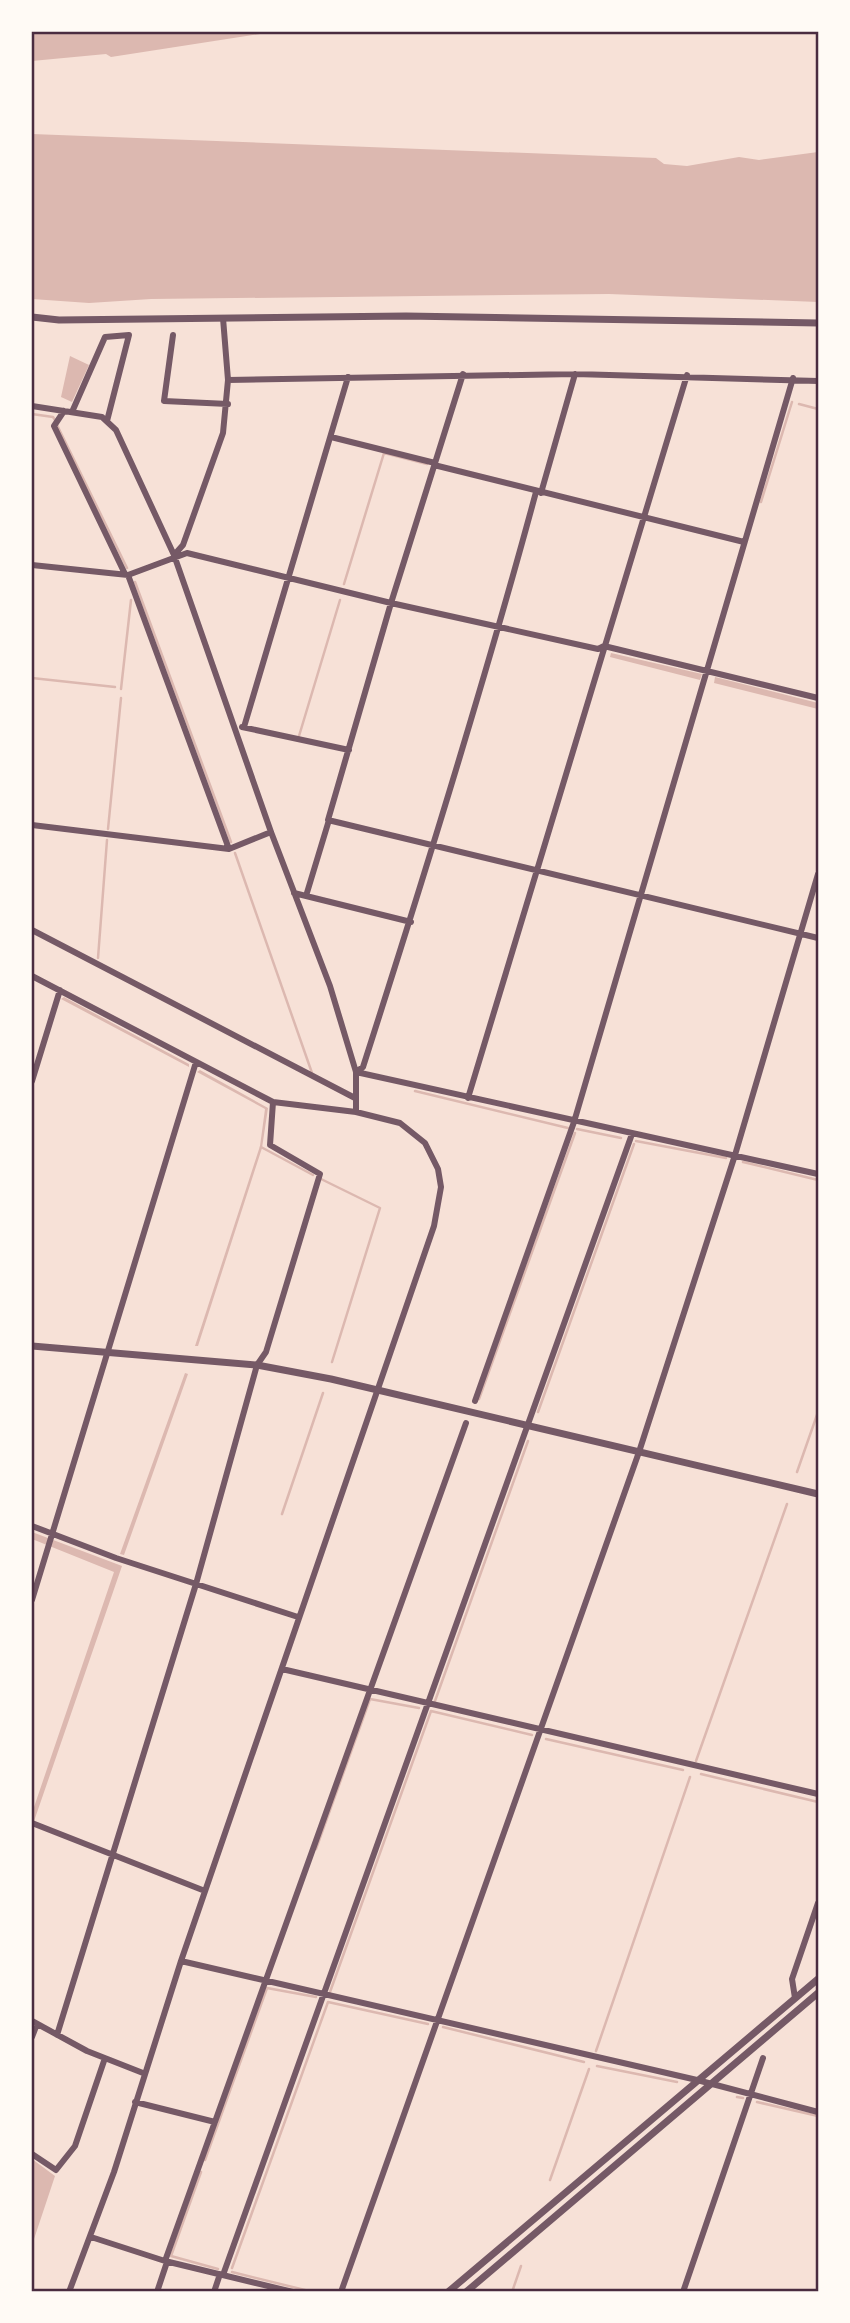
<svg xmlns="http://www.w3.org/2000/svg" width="850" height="2323" viewBox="0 0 850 2323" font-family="'Sofia Sans Condensed',sans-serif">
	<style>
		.water { fill: #dcb8b0 }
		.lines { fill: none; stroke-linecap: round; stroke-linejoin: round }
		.stream { stroke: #dcb8b0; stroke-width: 2.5 }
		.minor { stroke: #755966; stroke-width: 6 }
		.tertiary { stroke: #755966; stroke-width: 7 }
		.neatline { fill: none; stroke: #4a2c40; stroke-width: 2.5 }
	</style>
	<rect width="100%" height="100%" fill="#f7e1d7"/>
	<path class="water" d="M 32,32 L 273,32 L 111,57 L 106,54 L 32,61 Z
		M 32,134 L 656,158 L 664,164 L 687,166 L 739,157 L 759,160 L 818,152 L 818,302 L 609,294 L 151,299 L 89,303 L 32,299 Z
		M 70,356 L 89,365 L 72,402 L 61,397 Z
		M 611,653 L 702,674 L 700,680 L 610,657 Z
		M 715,677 L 818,703 L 818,709 L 714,683 Z
		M 64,997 L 189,1064 L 189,1067 L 61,999 Z
		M 200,1070 L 268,1108 L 262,1148 L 198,1346 L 195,1346 L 260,1146 L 265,1109 L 197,1072 Z
		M 185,1373 L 188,1374 L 124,1555 L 120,1554 Z
		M 32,1532 L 122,1566 L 32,1827 L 32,1813 L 114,1572 L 32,1539 Z
		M 32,2159 L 55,2176 L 32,2245 Z"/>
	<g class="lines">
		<path class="stream" d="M 799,404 L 818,409
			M 32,414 L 53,417 L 55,420
			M 57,425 L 127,568
			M 761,502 L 792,402
			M 135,582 L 231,842
			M 344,584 L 384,453 L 427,464
			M 32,678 L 115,687
			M 121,689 L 131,600
			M 299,736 L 340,600
			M 108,829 L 121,698
			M 235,853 L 312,1073
			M 98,958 L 107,840
			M 415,1091 L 568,1128
			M 577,1129 L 621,1138
			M 636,1141 L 726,1158
			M 261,1147 L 313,1175
			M 743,1162 L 818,1180
			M 321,1179 L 380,1208 L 332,1362
			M 479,1399 L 575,1133
			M 538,1412 L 634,1144
			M 797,1472 L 818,1412
			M 282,1514 L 323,1393
			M 435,1701 L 528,1441
			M 546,1739 L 683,1770
			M 696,1761 L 787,1504
			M 701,1774 L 818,1802
			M 316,1849 L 370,1699 L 419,1708
			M 330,1992 L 431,1711 L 532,1735
			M 443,2027 L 584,2062
			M 596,2051 L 690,1777
			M 597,2066 L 677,2082
			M 737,2097 L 743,2098
			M 757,2102 L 818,2116
			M 205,2160 L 267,1988 L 316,1997
			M 201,2172 L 171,2256 L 218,2269
			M 550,2180 L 589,2069
			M 232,2268 L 328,2002 L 428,2024
			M 232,2272 L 313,2292
			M 512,2292 L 521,2266"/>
		<path class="minor" d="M 173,335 L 164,401 L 228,404
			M 463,374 L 391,603 L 328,820 L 818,938
			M 228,380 L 575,374 L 818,381
			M 32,406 L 102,417 L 116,430 L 174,555 L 271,832 L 330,986 L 356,1072 L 356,1112
			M 64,411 L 54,426 L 125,574
			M 72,412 L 105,337 L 129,335 L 107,421
			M 331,437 L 435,463
			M 434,465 L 744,542
			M 541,493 L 575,374
			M 175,554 L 183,545 L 223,433 L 228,380 L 223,318
			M 32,565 L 128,575 L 187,553 L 391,603 L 598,649 L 604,646 L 818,698
			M 128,575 L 229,849
			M 242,727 L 349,750
			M 244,727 L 348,377
			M 32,825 L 229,849 L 271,832
			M 294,893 L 411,922
			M 306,896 L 329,820
			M 32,930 L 355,1098
			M 32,976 L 273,1102 L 356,1112 L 400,1123 L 425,1143 L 438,1169 L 441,1187 L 434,1226 L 181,1961 L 114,2172 L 69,2292
			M 356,1072 L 363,1067 C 424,877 484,685 536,492
			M 356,1072 L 818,1174
			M 32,1081 L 60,990
			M 468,1098 L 687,375
			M 475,1401 L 574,1122 L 793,378
			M 32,1526 L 116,1558 L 298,1617
			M 32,1600 L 196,1062
			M 282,1669 L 818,1794
			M 32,1823 L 205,1891
			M 181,1961 L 697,2080 L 818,2112
			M 795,1998 L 792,1979 L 818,1903
			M 32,2021 L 87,2051 L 143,2073
			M 57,2035 L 196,1584 L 257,1365 L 266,1352 L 320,1174 L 270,1145 L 273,1102
			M 32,2037 L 37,2024
			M 135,2102 L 215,2122
			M 32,2154 L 56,2170 L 75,2146 L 105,2058
			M 91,2237 L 165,2261 L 293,2292
			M 165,2261 L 466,1423
			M 223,2275 L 632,1134
			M 157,2292 L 167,2262
			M 214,2292 L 220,2274
			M 341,2292 L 639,1452 L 735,1155 L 818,874
			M 683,2292 L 763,2058"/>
		<path class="tertiary" d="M 32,317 L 59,320 L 406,316 L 818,323
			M 32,1346 L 257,1365 L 331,1379 L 818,1494
			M 448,2292 L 818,1979
			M 466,2292 L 818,1993"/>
	</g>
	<rect width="850" height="2323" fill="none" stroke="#fffaf5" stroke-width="66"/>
	<rect x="33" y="33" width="784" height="2257" class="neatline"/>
</svg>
